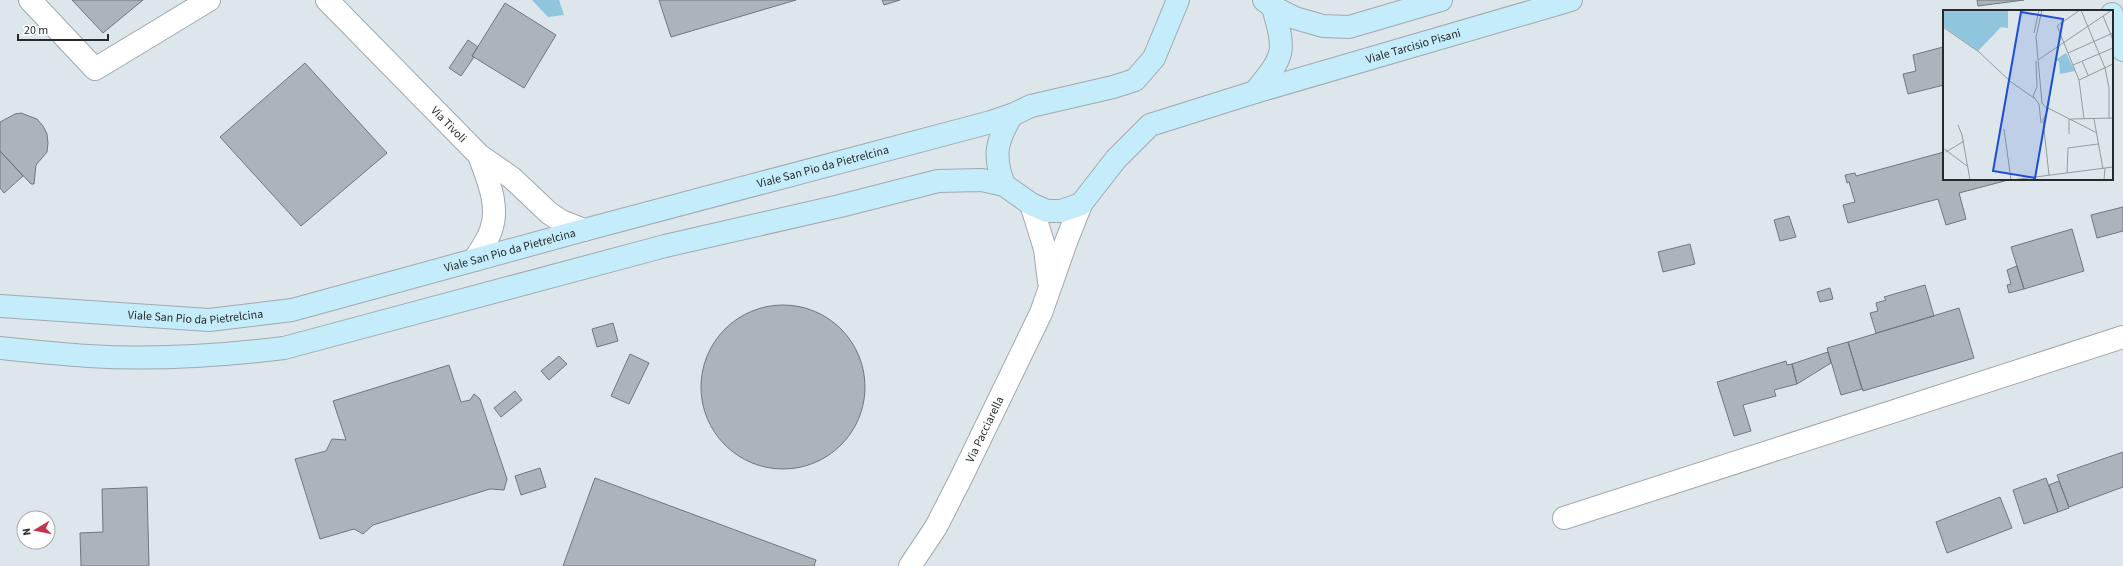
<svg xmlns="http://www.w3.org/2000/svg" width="2123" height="566" viewBox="0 0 2123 566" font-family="'Source Sans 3',sans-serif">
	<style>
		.green { fill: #8fc5dd }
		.building { fill: #abb4b8; stroke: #6f787c }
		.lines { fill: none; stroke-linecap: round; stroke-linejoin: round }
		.minor-casing { stroke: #a0a9ad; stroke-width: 24 }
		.secondary-casing { stroke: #a0a9ad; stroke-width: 24 }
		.minor { stroke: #fff; stroke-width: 22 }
		.secondary { stroke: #c4ecfa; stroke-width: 22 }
		.labels { text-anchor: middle; stroke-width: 3; stroke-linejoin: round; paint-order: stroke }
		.street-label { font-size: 12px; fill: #272a2c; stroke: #fff }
		.inset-road { fill: none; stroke: #949b9f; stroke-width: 1 }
		.view { fill: #1d4ed8; fill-opacity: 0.15; stroke: #1d4ed8; stroke-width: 2 }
		.inset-edge { fill: none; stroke: #272a2c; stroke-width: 2 }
	</style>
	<rect width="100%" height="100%" fill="#dde6eb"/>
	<path class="green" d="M 532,0 L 559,0 L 564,15 L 548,17 Z"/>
	<path class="building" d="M 72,0 L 143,0 L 103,33 Z
		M 659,0 L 796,0 L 671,37 Z
		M 882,0 L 900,0 L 884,5 Z
		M 1977,0 L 2024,0 L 1978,6 Z
		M 505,3 L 556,35 L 524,88 L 472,56 Z
		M 468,40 L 478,47 L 472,56 L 474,57 L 461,76 L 449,68 Z
		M 1943,47 L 1944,85 L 1908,94 L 1903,74 L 1916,71 L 1913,55 Z
		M 305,63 L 387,153 L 301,226 L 220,137 Z
		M 21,113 L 37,119 L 43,126 L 47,134 L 48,143 L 47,152 L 36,165 L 34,184 L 31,184 L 0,151 L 0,122 L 15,114 Z
		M 0,151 L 23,176 L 4,193 L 0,188 Z
		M 1944,152 L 1944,179 L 2012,179 L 1959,193 L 1966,219 L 1946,225 L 1938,199 L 1848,223 L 1843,205 L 1855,202 L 1849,182 L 1847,183 L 1845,175 L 1855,173 L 1856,176 Z
		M 2123,207 L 2123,231 L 2097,238 L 2091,215 Z
		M 1789,216 L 1796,237 L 1780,241 L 1774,220 Z
		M 2072,229 L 2084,271 L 2024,289 L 2011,247 Z
		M 1690,244 L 1695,264 L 1663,272 L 1658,252 Z
		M 2017,266 L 2024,289 L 2009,293 L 2007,285 L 2011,284 L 2007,270 Z
		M 1925,285 L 1934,316 L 1876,333 L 1870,313 L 1878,311 L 1876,303 L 1886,300 L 1884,297 Z
		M 1830,288 L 1833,299 L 1820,302 L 1817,292 Z
		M701 387a82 82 0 1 1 164 0a82 82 0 1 1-164 0Z
		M 1959,308 L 1974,358 L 1863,391 L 1848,342 Z
		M 613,323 L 618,341 L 597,347 L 592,329 Z
		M 1848,342 L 1862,389 L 1841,395 L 1827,348 Z
		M 1828,352 L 1831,363 L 1797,384 L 1792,364 Z
		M 630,354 L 649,363 L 629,404 L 611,396 Z
		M 559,356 L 567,364 L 549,380 L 541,371 Z
		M 1786,361 L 1787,365 L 1792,364 L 1797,384 L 1774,390 L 1776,396 L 1743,405 L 1751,431 L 1734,436 L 1717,382 Z
		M 449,365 L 461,402 L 470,400 L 474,394 L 480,399 L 507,479 L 504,490 L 490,489 L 373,525 L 363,534 L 354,529 L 320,539 L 295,459 L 326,451 L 332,439 L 346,440 L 333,401 Z
		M 515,391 L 522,400 L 501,417 L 494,408 Z
		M 2123,452 L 2123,487 L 2069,507 L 2057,475 Z
		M 540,468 L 546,487 L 521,495 L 515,476 Z
		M 595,478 L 816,560 L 814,566 L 563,566 Z
		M 2046,478 L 2058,512 L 2024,524 L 2013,490 Z
		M 2059,481 L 2069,508 L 2058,512 L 2049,485 Z
		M 147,487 L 149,566 L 81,566 L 80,533 L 103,532 L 102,489 Z
		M 2000,497 L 2012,528 L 1947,553 L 1936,522 Z"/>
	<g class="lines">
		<g class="minor-casing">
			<g id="minor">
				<path d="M 30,0 L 95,69 L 209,0"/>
				<path id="s1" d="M 327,0 L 479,155 L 512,178 L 549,213 L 561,221 L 584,230"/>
				<path d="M 1031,204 L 1045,249 L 1049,282"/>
				<path d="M 474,260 C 480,251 488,240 491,230 C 500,205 487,178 479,155"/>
				<path d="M 1564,518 L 2123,337"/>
				<path id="s2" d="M 910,566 L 936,527 L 961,478 L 1041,313 L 1066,242 L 1081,204"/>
			</g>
		</g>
		<g class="secondary-casing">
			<g id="secondary">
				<path d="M 1264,0 L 1273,7 L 1295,18 L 1323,26 L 1349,27 L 1441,0"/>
				<path d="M 2112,14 L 2123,50"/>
				<path d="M 1255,92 C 1285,54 1286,54 1273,7"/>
				<path d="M 1004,185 C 993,156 996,141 1012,115"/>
				<path id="s3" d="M 0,306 L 209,320 L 292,310 L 584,230 L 991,122 L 1012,115 L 1031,106 L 1113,87 L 1135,80 L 1154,58 L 1178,0"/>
				<path id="s4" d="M 0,348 C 29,351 58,354 88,356 C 153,360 219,356 284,348 L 665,246 L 840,206 L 938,181 L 982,180 L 1004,185 L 1031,204 L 1047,211 L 1061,211 L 1081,204 L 1116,159 L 1150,125 L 1255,92 L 1571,0"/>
			</g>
		</g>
		<use href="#minor" class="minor"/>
		<use href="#secondary" class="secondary"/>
	</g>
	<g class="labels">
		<g class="street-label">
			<text dy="4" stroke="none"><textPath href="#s4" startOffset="1492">Viale Tarcisio Pisani</textPath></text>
			<text dy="4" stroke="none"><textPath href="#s1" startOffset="174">Via Tivoli</textPath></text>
			<text dy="4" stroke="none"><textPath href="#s3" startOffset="843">Viale San Pio da Pietrelcina</textPath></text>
			<text dy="4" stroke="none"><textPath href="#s3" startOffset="519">Viale San Pio da Pietrelcina</textPath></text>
			<text dy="4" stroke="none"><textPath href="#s3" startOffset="196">Viale San Pio da Pietrelcina</textPath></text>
			<text dy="4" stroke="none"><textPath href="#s2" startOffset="156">Via Pacciarella</textPath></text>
		</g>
	</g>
	<g transform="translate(1943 10)">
		<rect width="170" height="170" fill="#dde6eb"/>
		<path d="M 0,0 L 65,0 L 65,18 L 58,17 L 35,41 L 0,16 Z" fill="#8fc5dd"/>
		<path d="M 123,43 L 132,61 L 117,64 L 116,51 L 112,50 Z" fill="#8fc5dd"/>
		<path class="inset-road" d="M 99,0 L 93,27 L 99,93 L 105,100 L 100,110 L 106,165M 137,0 L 114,16 L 136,70 L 141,109M 138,0 L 162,58 L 166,78 L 166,109M 160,6 L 170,30M 0,17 L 36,42 L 68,72 L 91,88M 91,23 L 96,0M 125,43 L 170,23M 95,50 L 169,0M 93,51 L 94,77 L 90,86 L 96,94 L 98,113M 139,51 L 145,65M 130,55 L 170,38M 136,70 L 170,54M 105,98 L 154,123M 126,109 L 126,124M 128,109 L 170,108M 151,109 L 160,159M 15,115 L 19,125 L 27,170M 61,119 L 68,170M 0,138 L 24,156M 3,142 L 21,131M 124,163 L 125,138 L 155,134M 69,170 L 170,157M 161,170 L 162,158"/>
		<path class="view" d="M 78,2 L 120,9 L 92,168 L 50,161 Z"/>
		<rect width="170" height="170" class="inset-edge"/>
	</g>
	<g transform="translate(36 530) rotate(260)"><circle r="19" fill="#ffffff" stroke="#a9aaab"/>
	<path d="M0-3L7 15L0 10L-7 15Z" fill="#c4344b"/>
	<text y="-6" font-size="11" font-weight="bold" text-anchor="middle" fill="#272a2c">N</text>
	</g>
	<path d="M18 34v6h90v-6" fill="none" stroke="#272a2c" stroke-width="2"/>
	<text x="24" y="34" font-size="12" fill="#272a2c" stroke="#ffffff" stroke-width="3" paint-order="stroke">20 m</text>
</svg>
